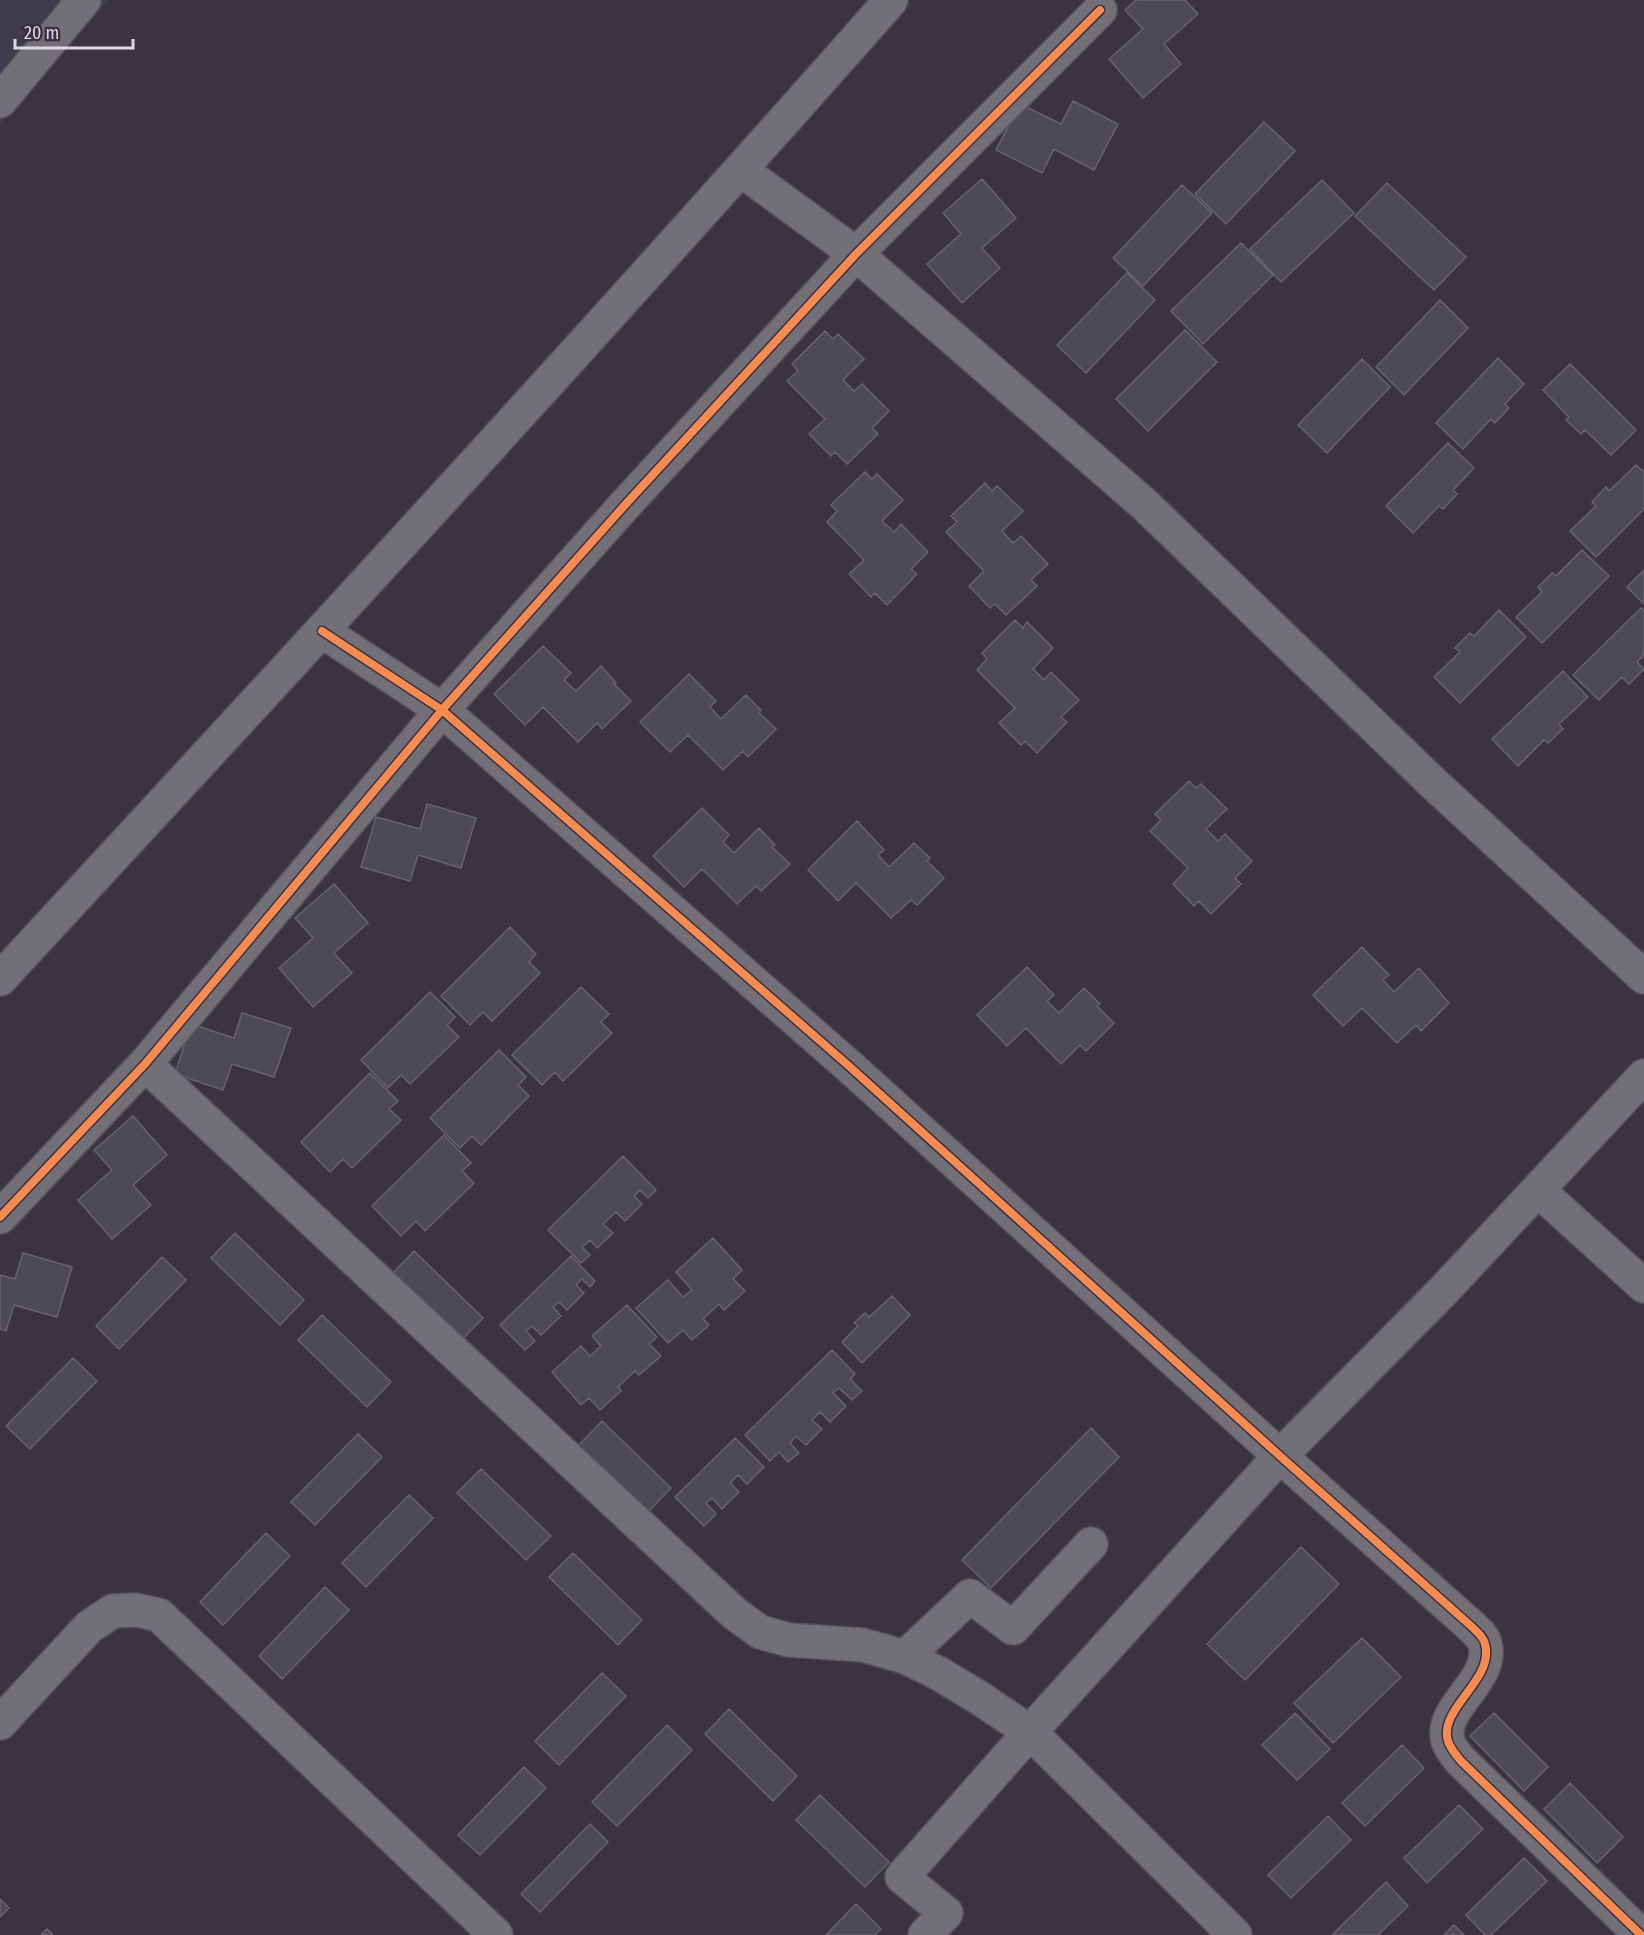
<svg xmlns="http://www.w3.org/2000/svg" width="1644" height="1935" viewBox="0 0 1644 1935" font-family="'Fira Sans Condensed',sans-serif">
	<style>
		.medical { fill: #3f3c4d }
		.building { fill: #4e4a54; stroke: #67646e; stroke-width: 1.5 }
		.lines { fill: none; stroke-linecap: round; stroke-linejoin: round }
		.minor-casing { stroke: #56525b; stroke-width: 36 }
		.minor { stroke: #736f77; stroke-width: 33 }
		.cycleway-casing { stroke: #393043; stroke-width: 11 }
		.cycleway { stroke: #f68b52; stroke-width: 8 }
	</style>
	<rect width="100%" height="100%" fill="#39343f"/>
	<path class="medical" d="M 0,0 L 109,0 L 0,124 Z"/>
	<path class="building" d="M 1136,0 L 1185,0 L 1198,14 L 1164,44 L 1181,64 L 1143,98 L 1109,59 L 1143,29 L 1125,10 Z
		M 1073,101 L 1118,124 L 1094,170 L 1054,149 L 1042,173 L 996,150 L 1020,104 L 1061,124 Z
		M 1264,122 L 1295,151 L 1226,224 L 1195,194 Z
		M 982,179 L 1016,218 L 982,248 L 1000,268 L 962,303 L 927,264 L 961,234 L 943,213 Z
		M 1322,180 L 1354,213 L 1281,282 L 1250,249 Z
		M 1387,183 L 1466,257 L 1434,290 L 1355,216 Z
		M 1182,185 L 1212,213 L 1143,286 L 1113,258 Z
		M 1241,243 L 1273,275 L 1203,344 L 1171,311 Z
		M 1127,273 L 1155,300 L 1086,373 L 1057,345 Z
		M 1440,300 L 1468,328 L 1404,395 L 1376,367 Z
		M 1185,330 L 1217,362 L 1148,431 L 1116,399 Z
		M 825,331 L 833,339 L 838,334 L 864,359 L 843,380 L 854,391 L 862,384 L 889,411 L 872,428 L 878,434 L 847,464 L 835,452 L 831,456 L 809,434 L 825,419 L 787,381 L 798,371 L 792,364 Z
		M 1498,358 L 1524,384 L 1505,404 L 1509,408 L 1495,423 L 1491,419 L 1463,449 L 1436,423 Z
		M 1362,359 L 1390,387 L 1327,453 L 1298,425 Z
		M 1570,364 L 1636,430 L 1611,455 L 1585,430 L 1581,434 L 1566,420 L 1569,417 L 1543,390 Z
		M 1448,443 L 1474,468 L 1453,490 L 1457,494 L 1443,509 L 1439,506 L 1413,533 L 1386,506 Z
		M 1636,465 L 1644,472 L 1644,509 L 1596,557 L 1570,531 L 1596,506 L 1592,502 L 1606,487 L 1609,491 Z
		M 865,472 L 872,479 L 877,474 L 903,500 L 882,521 L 894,532 L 901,524 L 928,552 L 911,569 L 917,574 L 887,605 L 875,593 L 871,597 L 849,574 L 864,560 L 827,522 L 837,511 L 831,505 Z
		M 985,483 L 992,491 L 997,486 L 1023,511 L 1002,531 L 1013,543 L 1021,536 L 1048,564 L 1031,580 L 1037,586 L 1006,615 L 995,604 L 990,608 L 969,586 L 984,571 L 946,532 L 957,522 L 951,516 Z
		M 1582,550 L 1609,576 L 1542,643 L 1516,617 L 1542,592 L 1538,587 L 1552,573 L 1556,576 Z
		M 1644,570 L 1644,604 L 1627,587 Z
		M 1641,608 L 1644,611 L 1644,655 L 1637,662 L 1644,669 L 1629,684 L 1622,677 L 1599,700 L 1573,675 Z
		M 1499,610 L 1526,637 L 1460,703 L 1434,677 L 1460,652 L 1455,648 L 1470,633 L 1474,636 Z
		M 1015,620 L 1023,628 L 1027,622 L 1053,648 L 1033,669 L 1044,680 L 1051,672 L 1079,700 L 1061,717 L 1067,722 L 1037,753 L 1025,741 L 1021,745 L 999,723 L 1015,708 L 977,670 L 987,659 L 982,653 Z
		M 543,646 L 571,673 L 564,680 L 576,691 L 601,666 L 616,683 L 614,684 L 631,701 L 602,729 L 597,723 L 578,742 L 543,707 L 525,725 L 494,694 Z
		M 1563,671 L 1588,697 L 1559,724 L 1563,729 L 1548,743 L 1544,740 L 1518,766 L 1492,739 Z
		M 689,674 L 716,701 L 710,707 L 721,719 L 746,695 L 761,710 L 759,713 L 776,729 L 748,757 L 743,751 L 723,770 L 688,735 L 670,752 L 640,722 Z
		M 1189,781 L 1196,788 L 1201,784 L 1227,809 L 1206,829 L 1218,841 L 1225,834 L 1252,861 L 1235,878 L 1241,884 L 1211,914 L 1199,901 L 1194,906 L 1173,884 L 1188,868 L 1150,831 L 1161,820 L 1155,814 Z
		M 427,804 L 476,818 L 461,868 L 418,855 L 410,881 L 361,867 L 376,817 L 420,829 Z
		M 702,808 L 729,835 L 723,842 L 734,853 L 759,828 L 775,845 L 772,847 L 790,864 L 761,891 L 756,886 L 737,904 L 702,869 L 684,887 L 653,856 Z
		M 857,821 L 884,850 L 878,855 L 889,867 L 914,843 L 930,858 L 927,861 L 944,878 L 917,905 L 911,900 L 891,918 L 856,883 L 838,901 L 808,870 Z
		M 334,884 L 368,923 L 334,953 L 352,973 L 313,1007 L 279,968 L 313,938 L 295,918 Z
		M 510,927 L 536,954 L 529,962 L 540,973 L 492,1021 L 483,1012 L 470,1025 L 441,996 Z
		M 1362,947 L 1389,975 L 1383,980 L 1394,992 L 1419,968 L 1449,1003 L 1421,1031 L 1416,1025 L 1397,1043 L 1362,1008 L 1343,1026 L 1313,995 Z
		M 1027,967 L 1054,995 L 1047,1001 L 1059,1013 L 1084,988 L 1100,1004 L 1097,1006 L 1114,1023 L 1086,1051 L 1080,1045 L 1061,1064 L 1026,1028 L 1007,1046 L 977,1015 Z
		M 581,987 L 609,1014 L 601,1022 L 612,1033 L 563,1081 L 555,1072 L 542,1085 L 512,1055 Z
		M 430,992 L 455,1017 L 447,1025 L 459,1037 L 410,1084 L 401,1075 L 388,1088 L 361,1060 Z
		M 242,1013 L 291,1028 L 274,1077 L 232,1064 L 223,1090 L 175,1074 L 191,1024 L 234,1038 Z
		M 499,1050 L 526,1077 L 518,1085 L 529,1096 L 481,1145 L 472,1136 L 460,1148 L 430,1118 Z
		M 370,1073 L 398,1101 L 389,1109 L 401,1120 L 352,1168 L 343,1159 L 330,1172 L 301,1142 Z
		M 133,1116 L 167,1155 L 133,1185 L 151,1205 L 112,1239 L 78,1200 L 112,1170 L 94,1150 Z
		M 444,1135 L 471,1163 L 462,1171 L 474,1183 L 425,1231 L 416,1221 L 401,1236 L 372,1206 Z
		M 623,1156 L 656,1190 L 648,1198 L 640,1190 L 634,1196 L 642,1204 L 625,1221 L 616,1212 L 603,1224 L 613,1233 L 597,1248 L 590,1240 L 582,1247 L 590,1255 L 581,1263 L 548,1230 Z
		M 235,1233 L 304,1300 L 280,1325 L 211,1258 Z
		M 713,1238 L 742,1270 L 733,1279 L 745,1291 L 724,1310 L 719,1304 L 703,1319 L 709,1325 L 692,1340 L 683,1330 L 668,1343 L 636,1308 L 668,1280 L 683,1297 L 692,1290 L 676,1272 Z
		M 414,1251 L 483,1318 L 459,1343 L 390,1276 Z
		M 23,1253 L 72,1267 L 57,1317 L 14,1305 L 6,1331 L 0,1329 L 0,1275 L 15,1279 Z
		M 571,1256 L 595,1281 L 590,1287 L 582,1279 L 576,1285 L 584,1293 L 567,1310 L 559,1302 L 553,1307 L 561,1316 L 541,1335 L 532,1326 L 526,1331 L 535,1341 L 525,1350 L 500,1325 Z
		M 162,1257 L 186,1280 L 119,1349 L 96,1326 Z
		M 892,1296 L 910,1315 L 862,1363 L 842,1342 L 858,1326 L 854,1323 L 865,1313 L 869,1317 Z
		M 627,1305 L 657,1337 L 649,1344 L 661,1356 L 639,1375 L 635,1371 L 618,1387 L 621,1391 L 600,1410 L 589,1398 L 581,1405 L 552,1372 L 581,1346 L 590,1356 L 601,1346 L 592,1336 Z
		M 322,1315 L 391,1382 L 367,1407 L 298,1340 Z
		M 832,1350 L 855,1374 L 850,1379 L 862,1391 L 852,1400 L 839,1388 L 833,1393 L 846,1406 L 830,1422 L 820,1412 L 812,1420 L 822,1429 L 806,1445 L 796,1436 L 790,1443 L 799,1453 L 788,1462 L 779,1452 L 770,1461 L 745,1435 Z
		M 73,1358 L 97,1381 L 30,1449 L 6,1426 Z
		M 602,1421 L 671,1488 L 647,1513 L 578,1446 Z
		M 1091,1428 L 1119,1457 L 991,1588 L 962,1560 Z
		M 358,1434 L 382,1457 L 315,1525 L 291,1502 Z
		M 735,1438 L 764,1467 L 747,1484 L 738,1475 L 730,1483 L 739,1492 L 722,1509 L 712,1498 L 706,1503 L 716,1514 L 704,1526 L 675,1497 Z
		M 481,1469 L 551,1536 L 526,1560 L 457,1493 Z
		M 409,1495 L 433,1518 L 366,1587 L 342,1563 Z
		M 266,1533 L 290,1556 L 223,1625 L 200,1602 Z
		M 1301,1547 L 1339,1584 L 1245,1680 L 1207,1644 Z
		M 573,1553 L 642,1620 L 618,1645 L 549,1577 Z
		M 325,1587 L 349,1610 L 282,1679 L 259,1656 Z
		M 1362,1638 L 1401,1677 L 1333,1743 L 1294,1703 Z
		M 602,1673 L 626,1696 L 559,1765 L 535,1741 Z
		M 729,1709 L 797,1776 L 773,1801 L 705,1734 Z
		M 1295,1713 L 1330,1749 L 1297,1780 L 1262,1745 Z
		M 1494,1713 L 1548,1767 L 1524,1791 L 1470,1736 Z
		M 667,1725 L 692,1750 L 617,1826 L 592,1802 Z
		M 1402,1745 L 1424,1768 L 1365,1826 L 1342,1803 Z
		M 524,1767 L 546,1788 L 480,1855 L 458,1835 Z
		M 1570,1783 L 1623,1837 L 1597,1863 L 1544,1809 Z
		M 820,1795 L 889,1862 L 865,1887 L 796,1820 Z
		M 1459,1805 L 1483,1829 L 1427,1883 L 1404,1858 Z
		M 1328,1816 L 1351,1840 L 1291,1898 L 1268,1875 Z
		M 590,1824 L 608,1842 L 540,1912 L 521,1894 Z
		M 1524,1858 L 1547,1881 L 1491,1935 L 1485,1935 L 1466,1915 Z
		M 1386,1882 L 1408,1906 L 1378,1935 L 1332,1935 Z
		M 0,1899 L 9,1908 L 0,1917 Z
		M 856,1904 L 881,1929 L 875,1935 L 826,1935 Z
		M 1454,1925 L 1464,1935 L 1444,1935 Z
		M 47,1929 L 53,1935 L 41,1935 Z"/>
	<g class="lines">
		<g class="minor-casing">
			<path id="minor" d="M 0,101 L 84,0
				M 741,170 L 856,254 L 1144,504 L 1432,782 L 1644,977
				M 322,631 L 442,710 L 850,1067 L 1280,1456 L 1471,1626 C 1476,1631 1484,1637 1485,1644 C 1495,1680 1438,1708 1448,1741 C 1450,1748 1456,1755 1461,1761 L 1641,1935
				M 0,979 C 300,655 599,331 891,0
				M 145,1064 L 734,1613 L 760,1632 L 789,1640 L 863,1645 L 905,1657 L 938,1673 L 978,1697 L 1030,1732 L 1235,1935
				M 1539,1191 L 1644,1286
				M 0,1217 L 145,1064 L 442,710 L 624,506 L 856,254 L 1100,10
				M 905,1657 L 970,1596 L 1013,1628 L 1091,1544
				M 0,1723 L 89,1627 L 113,1611 L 136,1610 L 159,1615 L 496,1935
				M 925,1935 L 946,1913 L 902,1877 L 1030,1732 L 1280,1456 L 1444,1290 L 1644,1076"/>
		</g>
		<use href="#minor" class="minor"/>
		<g class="cycleway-casing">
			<path id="cycleway" d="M 322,631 L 442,710 L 850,1067 L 1280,1456 L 1471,1626 C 1476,1631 1484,1637 1485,1644 C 1495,1680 1438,1708 1448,1741 C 1450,1748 1456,1755 1461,1761 L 1641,1935
				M 0,1217 L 145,1064 L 442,710 L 624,506 L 856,254 L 1100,10"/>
		</g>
		<use href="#cycleway" class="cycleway"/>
	</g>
	<path d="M15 39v9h118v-9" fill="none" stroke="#ddd8e4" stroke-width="3"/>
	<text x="24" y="39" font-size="18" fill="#ddd8e4" stroke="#393043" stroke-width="4.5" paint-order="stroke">20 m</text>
</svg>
